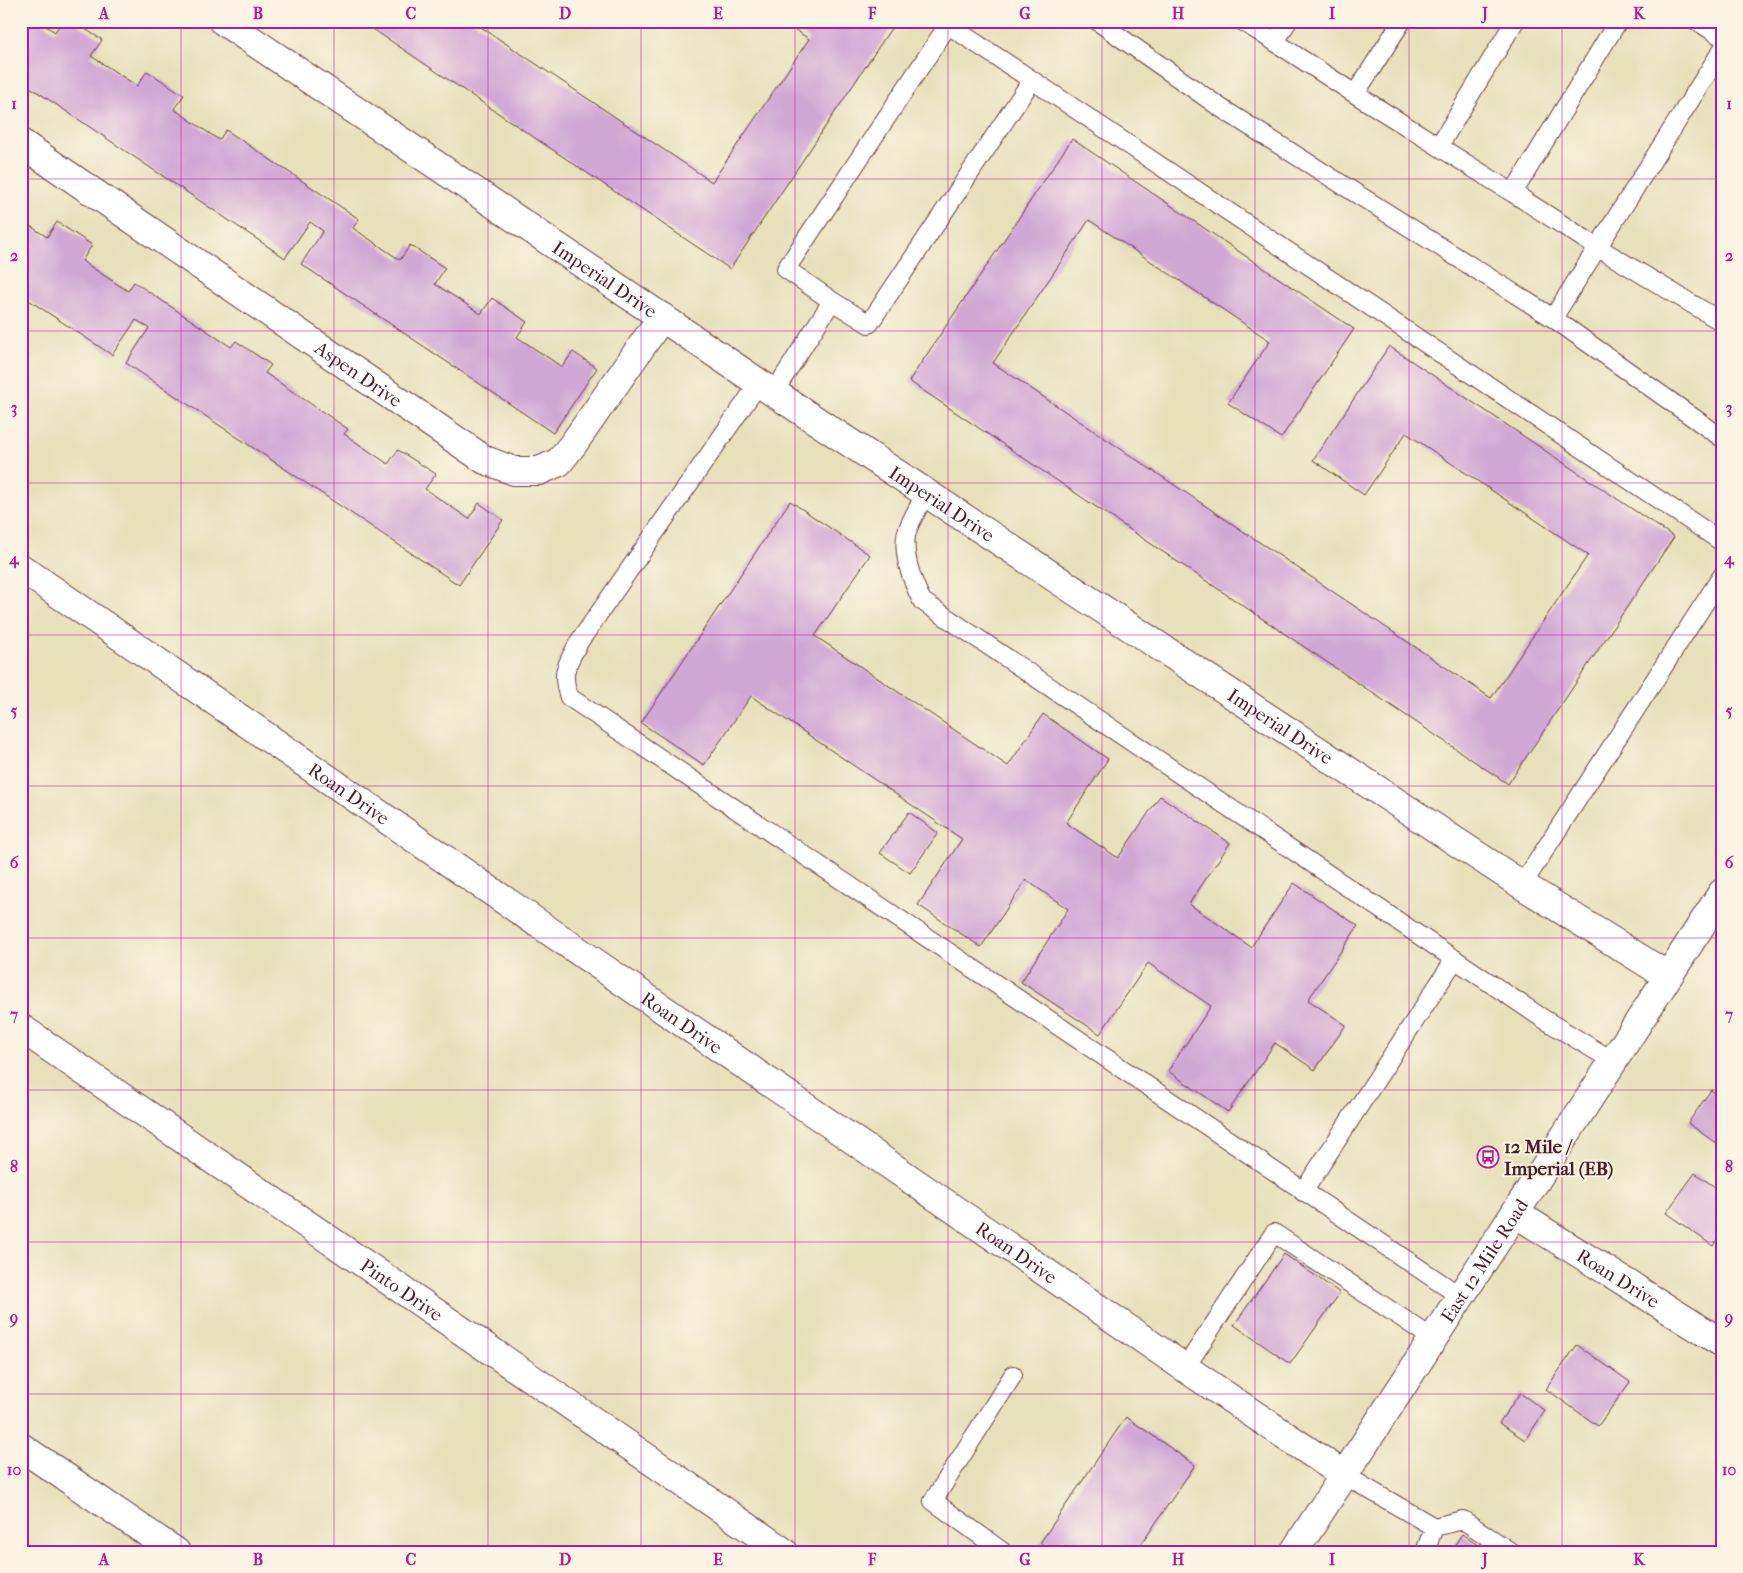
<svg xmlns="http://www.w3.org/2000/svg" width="1743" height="1573" viewBox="0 0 1743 1573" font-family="'IM FELL French Canon',serif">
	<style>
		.building { fill: #d1a8d5 }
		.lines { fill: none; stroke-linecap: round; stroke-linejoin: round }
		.lane-casing { stroke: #623c41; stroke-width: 20 }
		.street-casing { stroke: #623c41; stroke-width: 30 }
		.secondary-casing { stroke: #623c41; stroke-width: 30 }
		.lane { stroke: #fff; stroke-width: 18 }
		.street { stroke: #fff; stroke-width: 28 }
		.secondary { stroke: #fff; stroke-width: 28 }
		.grid { fill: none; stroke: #b5179e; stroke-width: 1; stroke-opacity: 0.55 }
		.labels { text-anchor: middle; stroke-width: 4; stroke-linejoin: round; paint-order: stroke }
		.street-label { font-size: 19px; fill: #4a1f2b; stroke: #fcf5e5 }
		.poi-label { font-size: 19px; font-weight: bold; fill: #4a1f2b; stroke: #fcf5e5; text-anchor: start }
		.neatline { fill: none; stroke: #b5179e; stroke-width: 2 }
		.grid-label { font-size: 16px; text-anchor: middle; font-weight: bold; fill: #b5179e }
	</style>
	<rect width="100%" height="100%" fill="#fcf5e5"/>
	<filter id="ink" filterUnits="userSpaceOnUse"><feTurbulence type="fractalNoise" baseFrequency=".02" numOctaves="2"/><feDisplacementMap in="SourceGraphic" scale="10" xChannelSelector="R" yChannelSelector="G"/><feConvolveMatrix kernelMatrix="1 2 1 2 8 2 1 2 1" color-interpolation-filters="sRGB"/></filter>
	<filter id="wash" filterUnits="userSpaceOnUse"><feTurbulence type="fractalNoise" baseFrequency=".0096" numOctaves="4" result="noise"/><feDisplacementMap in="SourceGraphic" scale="20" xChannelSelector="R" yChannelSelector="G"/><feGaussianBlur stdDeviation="1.12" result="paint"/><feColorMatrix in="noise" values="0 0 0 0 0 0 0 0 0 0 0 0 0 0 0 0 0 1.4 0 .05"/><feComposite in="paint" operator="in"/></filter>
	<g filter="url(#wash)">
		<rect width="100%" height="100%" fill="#e8e0bb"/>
		<g id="blocks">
			<path class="building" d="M 21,21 L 39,21 L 55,32 L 62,21 L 73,21 L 102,40 L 91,56 L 137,86 L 147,71 L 184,95 L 174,109 L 219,140 L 226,130 L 359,219 L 353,228 L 400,260 L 410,245 L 445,268 L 435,284 L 481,314 L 492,298 L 527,322 L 517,337 L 562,367 L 573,352 L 597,368 L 553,433 L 301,264 L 323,231 L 310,222 L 285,258 L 21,81 Z
				M 361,21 L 472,21 L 712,182 L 809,39 L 782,21 L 890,21 L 894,24 L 730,269 Z
				M 1072,139 L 1354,329 L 1281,438 L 1228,403 L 1270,341 L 1089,220 L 993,363 L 1491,698 L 1588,555 L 1406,433 L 1364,495 L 1313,460 L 1389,346 L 1674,537 L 1508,784 L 909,381 Z
				M 21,220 L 47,237 L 57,222 L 92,245 L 82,261 L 128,291 L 134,282 L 231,347 L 236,341 L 271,365 L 265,373 L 348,429 L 344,434 L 388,464 L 398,450 L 436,474 L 425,489 L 469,519 L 479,503 L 503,520 L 459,585 L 126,363 L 149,328 L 136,320 L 112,355 L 21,295 Z
				M 790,501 L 870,555 L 815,636 L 1008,766 L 1043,714 L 1108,759 L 1066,823 L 1118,858 L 1160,796 L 1230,843 L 1189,904 L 1251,947 L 1294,883 L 1358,926 L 1308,1000 L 1346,1025 L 1315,1070 L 1275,1043 L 1228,1112 L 1168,1071 L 1211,1006 L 1148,963 L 1100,1034 L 1021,982 L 1068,909 L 1026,880 L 981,947 L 918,905 L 962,839 L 751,696 L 704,765 L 641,723 Z
				M 909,812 L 938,833 L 910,873 L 880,853 Z
				M 1711,1090 L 1722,1098 L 1722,1138 L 1717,1144 L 1688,1123 Z
				M 1695,1173 L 1722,1192 L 1722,1233 L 1713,1246 L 1666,1213 Z
				M 1284,1254 L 1340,1293 L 1290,1364 L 1234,1325 Z
				M 1577,1345 L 1630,1382 L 1598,1426 L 1546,1389 Z
				M 1520,1393 L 1545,1411 L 1525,1440 L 1499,1423 Z
				M 1126,1417 L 1195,1465 L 1136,1552 L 1053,1552 L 1040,1543 Z
				M 1462,1534 L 1487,1552 L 1450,1552 Z"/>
		</g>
	</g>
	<g filter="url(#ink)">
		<use href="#blocks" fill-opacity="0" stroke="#623c41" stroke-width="1"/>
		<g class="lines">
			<g class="lane-casing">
				<path id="lane" d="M 942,21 L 1032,80 L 1722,542
					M 1097,21 L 1221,108 L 1553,318 L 1722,438
					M 1242,21 L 1275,42 L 1288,21
					M 1697,21 L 1722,37
					M 1275,42 L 1355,94 L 1513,193 L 1618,21
					M 1355,94 L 1402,21
					M 1439,146 L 1515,21
					M 1513,193 L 1597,247 L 1722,322
					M 832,301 L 786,269 L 948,25
					M 1553,318 L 1722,50
					M 759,383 L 579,642 C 567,665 560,671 569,697 L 1460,1296
					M 774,392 L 832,301 L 869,324 L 1032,80
					M 926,493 C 921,503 907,526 906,536 C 903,558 912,581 922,601 L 1542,1018 L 1613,1061
					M 1522,885 L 1722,576
					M 1303,1192 L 1455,959
					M 1185,1368 L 1274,1233 L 1432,1338
					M 1344,1475 L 1434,1527 L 1463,1520 L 1511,1552
					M 1003,1552 L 933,1501 L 1013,1375
					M 1425,1552 L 1434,1527"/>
			</g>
			<g class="street-casing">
				<g id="street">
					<path id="s1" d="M 223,21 L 759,383 L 1522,885 L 1668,976"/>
					<path id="s2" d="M 21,143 L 485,460 L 514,471 L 539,471 L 559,462 L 574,443 L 662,317"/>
					<path id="s3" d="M 21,568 L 1185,1368 L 1344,1475"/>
					<path id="s4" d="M 21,1028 L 784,1552"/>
					<path id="s5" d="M 1515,1213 L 1722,1343"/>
					<path d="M 21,1447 L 176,1552"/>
				</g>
			</g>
			<g class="secondary-casing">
				<g id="secondary">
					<path id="s6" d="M 1294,1552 L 1515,1213 L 1722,893"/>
				</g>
			</g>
			<use href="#lane" class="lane"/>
			<use href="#street" class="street"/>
			<use href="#secondary" class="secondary"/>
		</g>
	</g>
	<path class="grid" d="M 181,21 L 181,1552M 334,21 L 334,1552M 488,21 L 488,1552M 641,21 L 641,1552M 795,21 L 795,1552M 948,21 L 948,1552M 1102,21 L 1102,1552M 1255,21 L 1255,1552M 1409,21 L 1409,1552M 1562,21 L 1562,1552M 21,179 L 1722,179M 21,331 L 1722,331M 21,483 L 1722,483M 21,635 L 1722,635M 21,786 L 1722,786M 21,938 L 1722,938M 21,1090 L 1722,1090M 21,1242 L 1722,1242M 21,1394 L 1722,1394"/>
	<defs>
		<g id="bus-ring" transform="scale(1.125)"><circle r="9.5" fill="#fcf5e5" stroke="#b5179e" stroke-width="1.5"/><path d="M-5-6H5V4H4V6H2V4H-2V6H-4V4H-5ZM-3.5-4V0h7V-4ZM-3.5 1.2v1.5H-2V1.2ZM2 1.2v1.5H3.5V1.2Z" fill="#b5179e"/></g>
	</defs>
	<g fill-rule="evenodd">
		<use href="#bus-ring" x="1488" y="1157"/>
	</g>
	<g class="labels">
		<g class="street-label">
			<text dy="7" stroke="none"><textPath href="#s1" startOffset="461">Imperial Drive</textPath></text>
			<text dy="7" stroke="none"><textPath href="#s2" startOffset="409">Aspen Drive</textPath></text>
			<text dy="7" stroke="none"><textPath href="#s1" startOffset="866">Imperial Drive</textPath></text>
			<text dy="7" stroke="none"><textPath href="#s1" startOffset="1271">Imperial Drive</textPath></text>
			<text dy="7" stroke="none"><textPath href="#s3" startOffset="398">Roan Drive</textPath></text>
			<text dy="7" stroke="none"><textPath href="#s3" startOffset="802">Roan Drive</textPath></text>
			<text dy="7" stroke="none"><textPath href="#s3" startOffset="1208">Roan Drive</textPath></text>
			<text dy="7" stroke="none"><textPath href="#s6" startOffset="348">East 12 Mile Road</textPath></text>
			<text dy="7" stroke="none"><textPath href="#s5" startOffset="122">Roan Drive</textPath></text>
			<text dy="7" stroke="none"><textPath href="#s4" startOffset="462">Pinto Drive</textPath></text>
		</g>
		<g class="poi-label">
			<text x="1504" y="1153">12 Mile /<tspan x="1504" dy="22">Imperial (EB)</tspan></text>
		</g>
	</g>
	<rect width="1743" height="1573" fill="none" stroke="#fcf5e5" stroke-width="55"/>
	<rect x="28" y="28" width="1688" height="1518" class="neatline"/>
	<g class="grid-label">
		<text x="104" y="19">A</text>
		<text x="258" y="19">B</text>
		<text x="411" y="19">C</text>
		<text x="565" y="19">D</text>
		<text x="718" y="19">E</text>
		<text x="872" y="19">F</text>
		<text x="1025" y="19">G</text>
		<text x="1178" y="19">H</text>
		<text x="1332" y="19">I</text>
		<text x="1485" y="19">J</text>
		<text x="1639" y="19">K</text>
		<text x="14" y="109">1</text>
		<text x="1729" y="109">1</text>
		<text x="14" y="261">2</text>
		<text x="1729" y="261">2</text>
		<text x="14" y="413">3</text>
		<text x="1729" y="413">3</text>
		<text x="14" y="564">4</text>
		<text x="1729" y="564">4</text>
		<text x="14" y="716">5</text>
		<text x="1729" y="716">5</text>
		<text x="14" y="868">6</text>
		<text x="1729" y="868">6</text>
		<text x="14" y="1020">7</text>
		<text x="1729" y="1020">7</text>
		<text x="14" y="1172">8</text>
		<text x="1729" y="1172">8</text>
		<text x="14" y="1323">9</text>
		<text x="1729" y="1323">9</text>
		<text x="14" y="1475">10</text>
		<text x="1729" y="1475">10</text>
		<text x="104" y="1565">A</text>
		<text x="258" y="1565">B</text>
		<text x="411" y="1565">C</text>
		<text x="565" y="1565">D</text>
		<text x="718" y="1565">E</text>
		<text x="872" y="1565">F</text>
		<text x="1025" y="1565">G</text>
		<text x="1178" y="1565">H</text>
		<text x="1332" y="1565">I</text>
		<text x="1485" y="1565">J</text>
		<text x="1639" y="1565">K</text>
	</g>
</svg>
